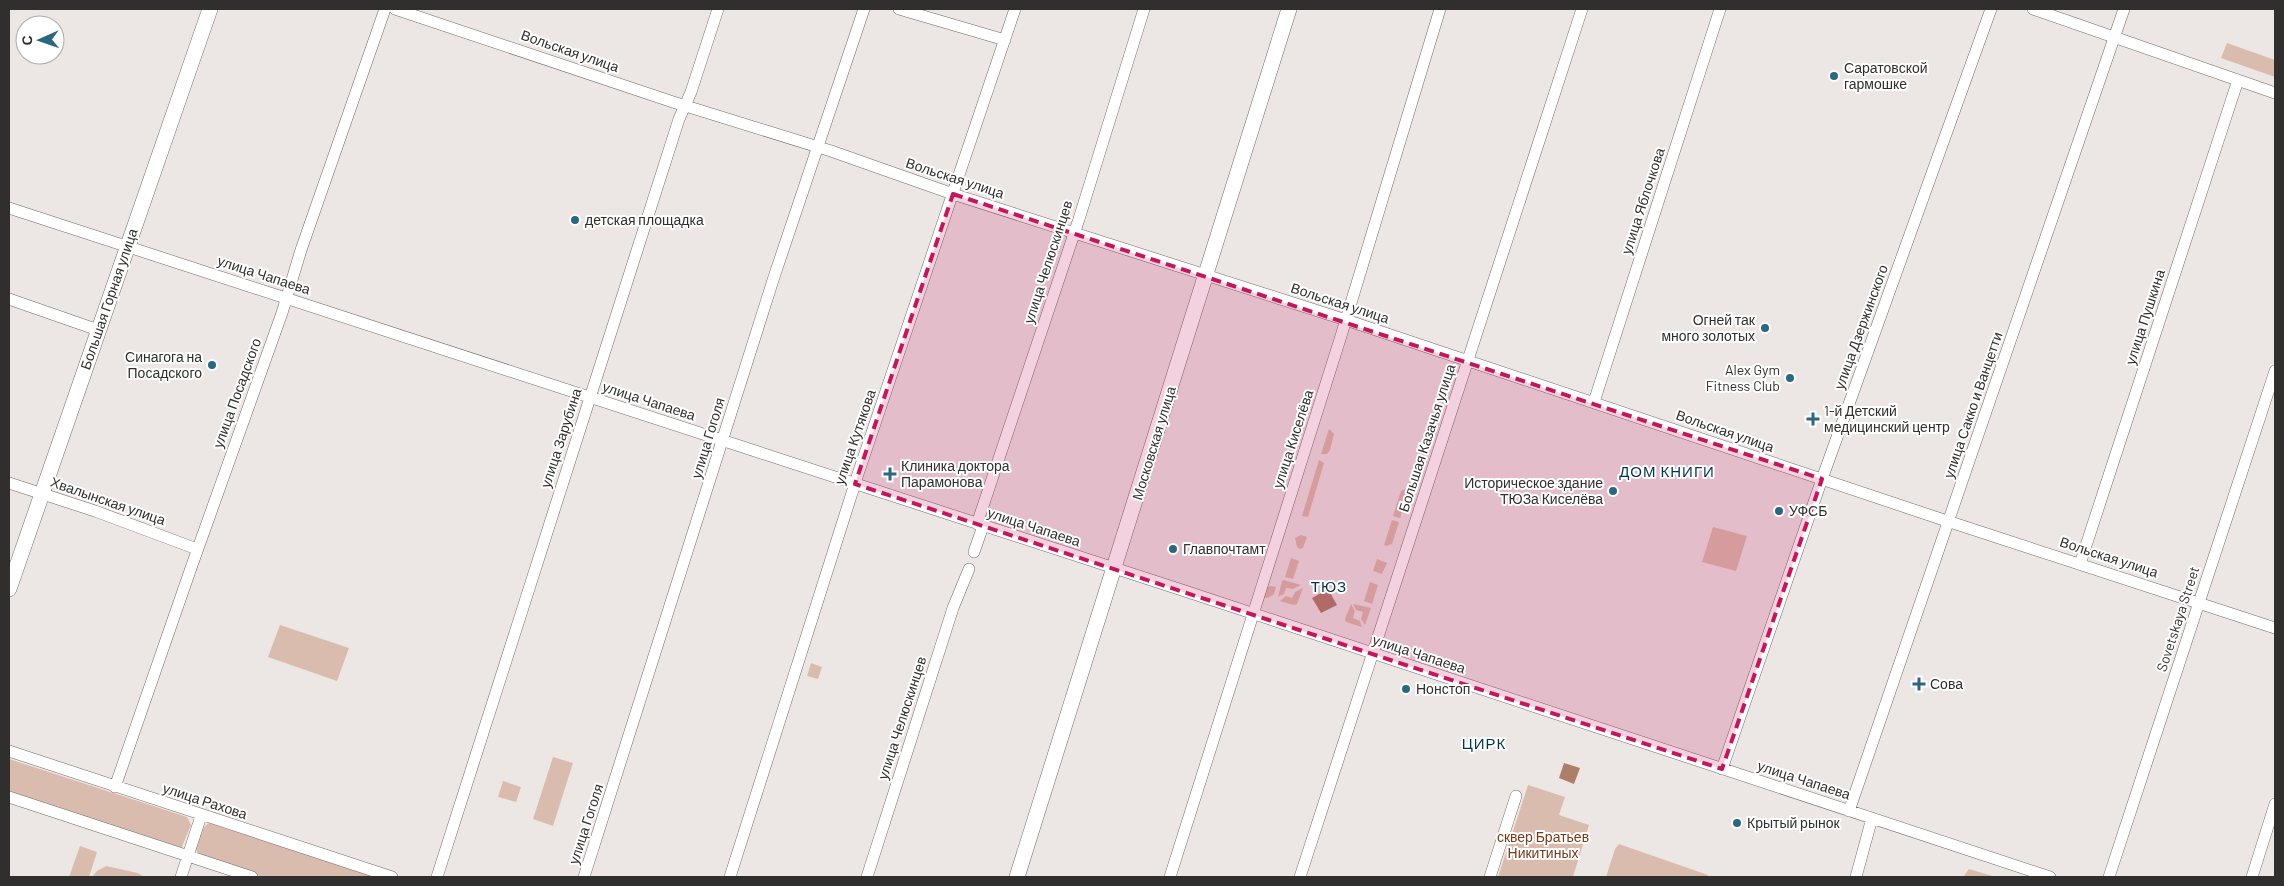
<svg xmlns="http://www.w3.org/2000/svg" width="2284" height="886" viewBox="0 0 2284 886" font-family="Barlow,sans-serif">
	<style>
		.green { fill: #dabcae }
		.water { fill: #ad7f69 }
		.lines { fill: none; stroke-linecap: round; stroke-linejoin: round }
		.minor-casing { stroke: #6f6b6a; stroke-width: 12 }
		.major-casing { stroke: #6f6b6a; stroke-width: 16 }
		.minor { stroke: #fff; stroke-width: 11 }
		.major { stroke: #fff; stroke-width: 15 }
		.marked { fill: #c2185b; fill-opacity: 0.2; stroke: #c2185b; stroke-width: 4; stroke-dasharray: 10 6; stroke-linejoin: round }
		.poi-dot { fill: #2b687f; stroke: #fff; stroke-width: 2 }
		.labels { text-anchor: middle; stroke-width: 4; stroke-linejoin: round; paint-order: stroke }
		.street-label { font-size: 14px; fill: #302f2e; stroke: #fff }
		.poi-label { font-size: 14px; fill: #302f2e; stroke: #fff; text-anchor: start }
		.park-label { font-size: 14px; fill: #76391a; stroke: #fff }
		.neighbourhood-label { font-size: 15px; letter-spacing: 1px; fill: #013849; stroke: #fff }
	</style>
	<rect width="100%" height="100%" fill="#ece7e5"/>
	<path class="green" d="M 2227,43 L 2275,60 L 2275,77 L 2221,58 Z
		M 1329,429 L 1334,434 L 1330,450 L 1327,454 L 1321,454 Z
		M 1319,460 L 1324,463 L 1308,517 L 1302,516 Z
		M 1407,488 L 1409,488 L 1400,518 L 1393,516 L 1401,491 Z
		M 1392,520 L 1399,522 L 1392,544 L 1387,546 L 1384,545 L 1385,542 Z
		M 1713,527 L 1747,536 L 1736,571 L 1702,562 Z
		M 1301,535 L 1307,537 L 1303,548 L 1300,549 L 1297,547 L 1295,538 Z
		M 1291,558 L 1299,561 L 1293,579 L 1285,577 Z
		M 1377,559 L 1387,563 L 1382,574 L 1373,571 Z
		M 1284,580 L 1301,585 L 1293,589 L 1286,588 L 1284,594 L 1278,597 L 1282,581 Z
		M 1370,582 L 1378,585 L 1372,604 L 1364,601 Z
		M 1271,586 L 1276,587 L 1274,594 L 1268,598 L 1264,597 L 1267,587 Z
		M 1303,588 L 1297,604 L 1294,605 L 1280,601 L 1286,596 L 1292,598 L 1295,592 Z
		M 1351,604 L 1355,611 L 1353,618 L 1360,621 L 1362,627 L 1346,622 L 1345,619 Z
		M 1353,604 L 1371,608 L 1365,625 L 1361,619 L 1363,612 L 1356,610 Z
		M 280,625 L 349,648 L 337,681 L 268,657 Z
		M 811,663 L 822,667 L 818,679 L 807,676 Z
		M 553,757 L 573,763 L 553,826 L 533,819 Z
		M 9,759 L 187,817 L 191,825 L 181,849 L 9,793 Z
		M 503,781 L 521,787 L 516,802 L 498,797 Z
		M 1528,785 L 1565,797 L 1559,815 L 1589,825 L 1573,877 L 1498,877 Z
		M 209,823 L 375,877 L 263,877 L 199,856 L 196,850 C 199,841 200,828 209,823 Z
		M 1619,844 L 1708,875 L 1707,877 L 1606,877 L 1615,849 Z
		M 80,846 L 97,852 L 89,877 L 69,877 Z
		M 106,866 L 138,873 L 144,877 L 92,877 L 97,871 Z
		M 1969,869 L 1996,877 L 1963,877 Z"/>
	<path class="water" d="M 1328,589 L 1337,605 L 1321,613 L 1312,598 Z
		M 1564,763 L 1580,768 L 1574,784 L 1559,778 Z"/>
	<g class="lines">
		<g class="minor-casing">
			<path id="minor" d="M 395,9 L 673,102 L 831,151 L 953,194 L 1346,320 L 1941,519 L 2275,628
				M 899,9 L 1005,40
				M 2033,9 L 2275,93
				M 9,208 L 1188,592 L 2050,877
				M 9,299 L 98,330
				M 1594,402 L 1720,9
				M 9,483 L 95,511 L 197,549
				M 977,524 L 1079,219 L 1144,9
				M 974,552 L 983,526
				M 2080,564 L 2238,80
				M 9,751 L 392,877
				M 1722,769 L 1822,479 L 1991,9
				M 115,787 L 191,568 L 282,313 L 301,250 L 385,9
				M 9,797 L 252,877
				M 1849,811 L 2124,9
				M 181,877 L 201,816
				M 437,877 L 679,119 L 691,92 L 718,9
				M 584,877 L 774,277 L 864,9
				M 730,877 L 858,474 L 1015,9
				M 867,877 L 953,608 L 969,569
				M 1170,877 L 1341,336 L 1440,9
				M 1300,877 L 1582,9
				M 1490,877 L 1516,796
				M 1856,877 L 1872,818
				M 2109,877 L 2275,371
				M 2252,877 L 2275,804"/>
		</g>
		<g class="major-casing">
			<path id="major" d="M 9,589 L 210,9
				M 1017,877 L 1289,9"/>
		</g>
		<use href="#minor" class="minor"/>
		<use href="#major" class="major"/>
	</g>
	<path class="marked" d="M 953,194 L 1822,479 L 1722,769 L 855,484 Z"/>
	<g class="poi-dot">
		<circle cx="1834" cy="76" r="5"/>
		<circle cx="575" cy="220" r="5"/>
		<circle cx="1765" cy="328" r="5"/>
		<circle cx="212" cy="365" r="5"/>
		<circle cx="1790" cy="378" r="5"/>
		<path d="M1810.5 411.5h5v5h5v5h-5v5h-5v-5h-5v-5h5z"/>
		<path d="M887.5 466.5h5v5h5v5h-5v5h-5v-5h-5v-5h5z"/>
		<circle cx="1613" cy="491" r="5"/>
		<circle cx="1779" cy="511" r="5"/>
		<circle cx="1173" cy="549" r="5"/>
		<path d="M1916.5 676.5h5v5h5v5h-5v5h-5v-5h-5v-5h5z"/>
		<circle cx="1406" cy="689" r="5"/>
		<circle cx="1737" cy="823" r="5"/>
	</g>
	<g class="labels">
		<g class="street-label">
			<text transform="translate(570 51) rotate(19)" y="5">Вольская улица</text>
			<text transform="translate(955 178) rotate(18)" y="5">Вольская улица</text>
			<text transform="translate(1643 201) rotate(-72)" y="5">улица Яблочкова</text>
			<text transform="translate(1048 262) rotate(-72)" y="5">улица Челюскинцев</text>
			<text transform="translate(264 275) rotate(18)" y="5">улица Чапаева</text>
			<text transform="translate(109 299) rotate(-71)" y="5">Большая Горная улица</text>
			<text transform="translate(1340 303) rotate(18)" y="5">Вольская улица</text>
			<text transform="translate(2145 317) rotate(-72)" y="5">улица Пушкина</text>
			<text transform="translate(1861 327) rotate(-70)" y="5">улица Дзержинского</text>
			<text transform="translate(237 393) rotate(-70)" y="5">улица Посадского</text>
			<text transform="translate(649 401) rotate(18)" y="5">улица Чапаева</text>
			<text transform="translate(1973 405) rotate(-71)" y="5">улица Сакко и Ванцетти</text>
			<text transform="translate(1725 431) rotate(19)" y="5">Вольская улица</text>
			<text transform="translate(855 437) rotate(-71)" y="5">улица Кутякова</text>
			<text transform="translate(561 438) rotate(-72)" y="5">улица Зарубина</text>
			<text transform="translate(708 438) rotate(-73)" y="5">улица Гоголя</text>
			<text transform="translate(1427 438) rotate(-72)" y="5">Большая Казачья улица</text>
			<text transform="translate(1293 439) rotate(-72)" y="5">улица Киселёва</text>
			<text transform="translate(1154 443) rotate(-73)" y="5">Московская улица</text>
			<text transform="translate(108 501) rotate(19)" y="5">Хвалынская улица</text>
			<text transform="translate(1034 527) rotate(18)" y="5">улица Чапаева</text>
			<text transform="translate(2109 557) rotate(18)" y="5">Вольская улица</text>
			<text transform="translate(2178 619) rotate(-72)" y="5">Sovetskaya Street</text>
			<text transform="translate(1419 654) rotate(18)" y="5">улица Чапаева</text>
			<text transform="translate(902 718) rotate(-72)" y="5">улица Челюскинцев</text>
			<text transform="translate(1804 780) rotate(18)" y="5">улица Чапаева</text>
			<text transform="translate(205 801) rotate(18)" y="5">улица Рахова</text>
			<text transform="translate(586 824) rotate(-72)" y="5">улица Гоголя</text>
		</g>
		<g class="poi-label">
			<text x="1844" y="73">Саратовской<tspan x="1844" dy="16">гармошке</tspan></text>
			<text x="585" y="225">детская площадка</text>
			<text x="1755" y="325" text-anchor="end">Огней так<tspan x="1755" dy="16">много золотых</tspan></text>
			<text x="202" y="362" text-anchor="end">Синагога на<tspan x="202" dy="16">Посадского</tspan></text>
			<text x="1780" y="375" text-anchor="end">Alex Gym<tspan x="1780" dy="16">Fitness Club</tspan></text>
			<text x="1824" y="416">1-й Детский<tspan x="1824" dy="16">медицинский центр</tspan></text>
			<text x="901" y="471">Клиника доктора<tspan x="901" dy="16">Парамонова</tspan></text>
			<text x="1603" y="488" text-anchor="end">Историческое здание<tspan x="1603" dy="16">ТЮЗа Киселёва</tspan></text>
			<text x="1789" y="516">УФСБ</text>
			<text x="1183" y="554">Главпочтамт</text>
			<text x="1930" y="689">Сова</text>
			<text x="1416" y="694">Нонстоп</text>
			<text x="1747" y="828">Крытый рынок</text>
		</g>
		<g class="park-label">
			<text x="1543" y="842">сквер Братьев<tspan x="1543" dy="16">Никитиных</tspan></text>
		</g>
		<g class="neighbourhood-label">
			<text x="1667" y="477">ДОМ КНИГИ</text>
			<text x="1329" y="592">ТЮЗ</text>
			<text x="1484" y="749">ЦИРК</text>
		</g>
	</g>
	<rect width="2284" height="886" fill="none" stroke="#302f2e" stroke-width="20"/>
	<g transform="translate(40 40) rotate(268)"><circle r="24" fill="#ffffff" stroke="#acacab"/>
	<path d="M0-4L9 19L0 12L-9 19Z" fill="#2b687f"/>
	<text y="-8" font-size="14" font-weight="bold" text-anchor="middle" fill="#302f2e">С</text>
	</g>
</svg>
